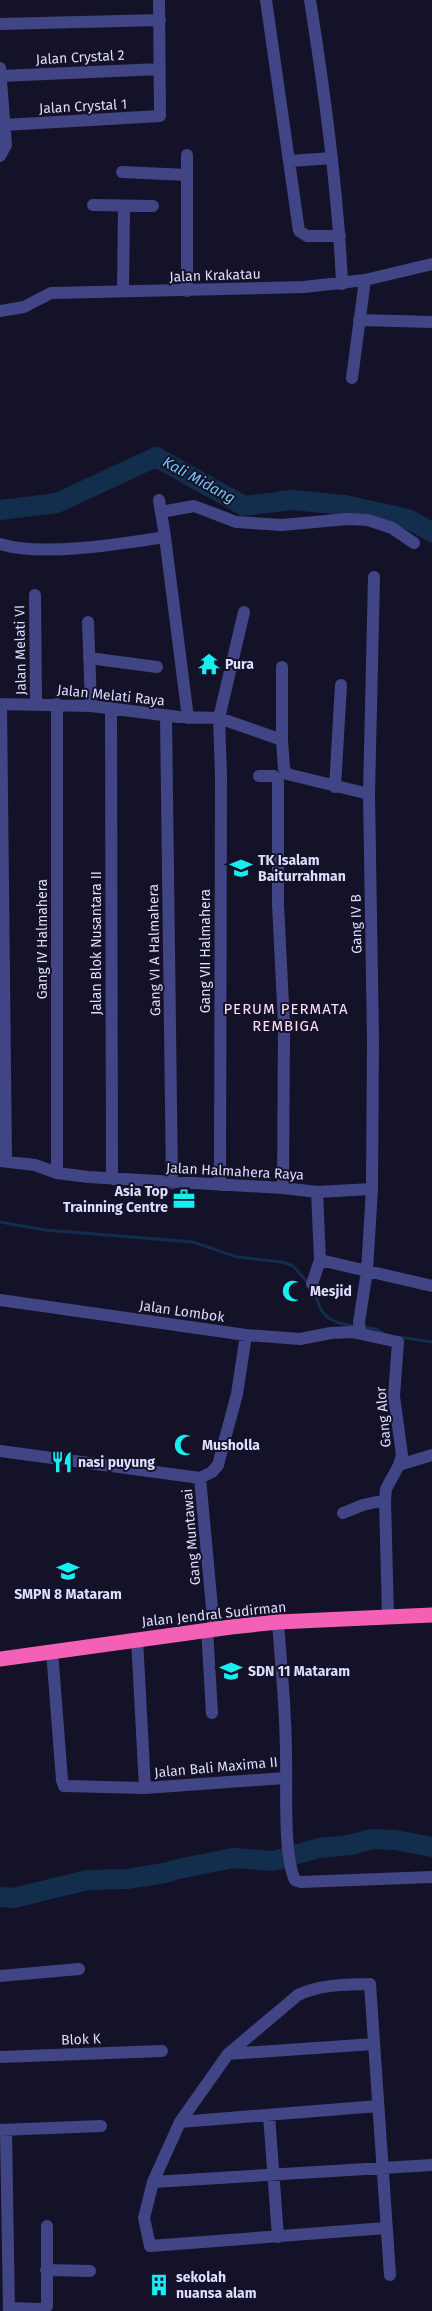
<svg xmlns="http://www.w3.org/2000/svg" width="432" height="2311" viewBox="0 0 432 2311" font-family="'Fira Sans',sans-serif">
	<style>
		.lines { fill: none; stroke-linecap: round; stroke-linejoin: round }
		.stream { stroke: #132e4d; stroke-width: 3 }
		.river { stroke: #132e4d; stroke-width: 20 }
		.minor { stroke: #414585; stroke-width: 12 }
		.highway { stroke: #f460b5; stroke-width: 15 }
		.labels { text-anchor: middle; stroke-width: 4; stroke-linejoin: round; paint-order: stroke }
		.street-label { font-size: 14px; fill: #ddddfd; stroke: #141229 }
		.poi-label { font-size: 14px; font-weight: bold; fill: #ddddfd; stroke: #141229; text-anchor: start }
		.water-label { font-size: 15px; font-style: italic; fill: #72c5f6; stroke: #141229 }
		.neighbourhood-label { font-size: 15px; letter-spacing: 1px; fill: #fddff5; stroke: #141229 }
	</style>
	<rect width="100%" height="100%" fill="#141229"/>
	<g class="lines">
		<path class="stream" d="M 0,1222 L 45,1230 L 193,1242 L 237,1257 L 282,1262 L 293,1266 L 312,1287 L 321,1310 L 328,1318 L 339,1323 L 354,1326
			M 363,1327 L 375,1329 L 383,1333
			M 399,1337 L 432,1342"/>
		<path class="river" d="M 0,510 L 57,503 L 156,457 L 244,506 L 292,500 L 345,505 L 408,519 L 432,532
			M 0,1897 L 14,1898 L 87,1880 L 126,1879 L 165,1873 L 178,1869 L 233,1858 L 273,1861 L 319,1848 L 350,1845 L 372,1839 L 395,1840 L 432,1847"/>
		<path class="minor" d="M 266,0 L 299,231 L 307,236 L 340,236
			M 310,0 C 325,94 338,189 342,284
			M 0,24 L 160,20
			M 0,68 L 6,145 L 0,156
			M 1,76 L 160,69
			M 4,125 L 160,116 L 159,0
			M 187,155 L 187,291
			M 290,161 L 332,158
			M 122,172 L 187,175
			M 93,205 L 153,206
			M 123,291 L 124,206
			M 0,311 L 24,307 L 51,293 L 304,287 L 365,280 L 432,264
			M 359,320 L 432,322
			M 352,378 L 365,280
			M 159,500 L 165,537
			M 161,512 L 194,506 L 236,522 L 282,525 L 348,519 L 368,520 L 392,528 L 414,543
			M 0,544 C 42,557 120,544 165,537 L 188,718
			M 35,595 L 36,704
			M 88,622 L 91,706
			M 89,658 L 157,667
			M 282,667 L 282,740
			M 0,704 L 91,706 L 179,717 L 219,718 L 282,740 L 284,768 L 287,774 L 369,794
			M 1,704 L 6,1161
			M 111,708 L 112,1179
			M 166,716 L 172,1183
			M 259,776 L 274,776 L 278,780 L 278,904 L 284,1025 L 283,1188
			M 335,787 L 341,685
			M 0,1161 L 35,1165 L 57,1173 L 88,1177 L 283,1188 L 317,1192 L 320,1260 L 432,1286
			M 57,1173 L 57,704
			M 220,1185 L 221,776 L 219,718 L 244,612
			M 317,1192 L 372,1189
			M 312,1284 L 320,1260
			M 0,1300 L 246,1335 L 300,1339 L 331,1333 L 352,1332 L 398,1342 L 394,1396 L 402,1455 L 399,1465 L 386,1489 L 385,1500 L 388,1616
			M 360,1333 L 359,1322 L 367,1271 L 372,1189 L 373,1040 L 369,794 L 374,577
			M 0,1451 L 200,1478
			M 399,1465 L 432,1455
			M 200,1478 L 212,1472 L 218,1465 L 237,1394 L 246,1335
			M 200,1478 L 214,1629
			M 343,1513 L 363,1505 L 385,1500
			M 278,1622 C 281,1666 286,1711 286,1755 C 287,1784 283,1856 295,1880 L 301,1882 L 432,1877
			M 207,1629 L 212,1713
			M 137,1639 L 145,1788 L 285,1778
			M 52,1651 L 62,1780 L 64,1786 L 145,1788
			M 0,1976 L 79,1969
			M 228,2054 L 374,2044
			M 0,2057 L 162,2051
			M 269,2115 L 278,2237
			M 180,2122 L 378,2106
			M 0,2130 L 101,2126
			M 6,2130 L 9,2311
			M 153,2182 L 432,2165
			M 386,2228 L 150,2246 L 144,2218 L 153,2182 L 180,2122 L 228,2054 L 298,1995 C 321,1984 345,1985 370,1984 C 376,2081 383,2178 390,2275
			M 46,2270 L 90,2271
			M 9,2308 L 41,2309 L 47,2306 L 47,2226"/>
		<path class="highway" d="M 0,1659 L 231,1627 L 278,1622 L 432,1615"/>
	</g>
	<defs>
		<g id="temple-bare" transform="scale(1.725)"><path d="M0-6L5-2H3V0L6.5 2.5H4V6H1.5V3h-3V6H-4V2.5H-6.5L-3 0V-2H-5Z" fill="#16eef0" stroke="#141229" stroke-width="2.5" paint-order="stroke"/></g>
		<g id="school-bare" transform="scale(1.725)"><path d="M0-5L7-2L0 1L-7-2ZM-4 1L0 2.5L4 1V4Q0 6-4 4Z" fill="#16eef0" stroke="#141229" stroke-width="2.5" paint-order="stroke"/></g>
		<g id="office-bare" transform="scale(1.725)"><path d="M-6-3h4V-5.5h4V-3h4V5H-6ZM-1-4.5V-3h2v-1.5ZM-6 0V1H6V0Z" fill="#16eef0" stroke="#141229" stroke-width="2.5" paint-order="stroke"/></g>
		<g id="mosque-bare" transform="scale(1.725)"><path d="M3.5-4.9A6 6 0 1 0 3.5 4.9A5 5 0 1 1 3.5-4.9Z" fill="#16eef0" stroke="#141229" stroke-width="2.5" paint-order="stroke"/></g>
		<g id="restaurant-bare" transform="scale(1.725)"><path d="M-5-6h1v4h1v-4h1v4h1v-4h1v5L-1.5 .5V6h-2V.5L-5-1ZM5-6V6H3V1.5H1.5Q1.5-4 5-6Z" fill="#16eef0" stroke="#141229" stroke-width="2.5" paint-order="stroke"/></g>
		<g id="building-bare" transform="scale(1.725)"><path d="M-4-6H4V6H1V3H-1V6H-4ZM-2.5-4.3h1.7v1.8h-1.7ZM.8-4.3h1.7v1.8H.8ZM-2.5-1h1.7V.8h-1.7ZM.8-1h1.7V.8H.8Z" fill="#16eef0" stroke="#141229" stroke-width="2.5" paint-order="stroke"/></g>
	</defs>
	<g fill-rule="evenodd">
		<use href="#temple-bare" x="209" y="664"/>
		<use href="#school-bare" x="241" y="868"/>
		<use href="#office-bare" x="184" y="1199"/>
		<use href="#mosque-bare" x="293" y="1291"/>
		<use href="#mosque-bare" x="185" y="1445"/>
		<use href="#restaurant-bare" x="62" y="1462"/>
		<use href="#school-bare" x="68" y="1571"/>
		<use href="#school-bare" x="231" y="1671"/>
		<use href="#building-bare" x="159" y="2285"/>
	</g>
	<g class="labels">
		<g class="street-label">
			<text transform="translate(80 57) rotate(-3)" y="5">Jalan Crystal 2</text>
			<text transform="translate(83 106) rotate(-3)" y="5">Jalan Crystal 1</text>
			<text transform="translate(215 275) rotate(-2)" y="5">Jalan Krakatau</text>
			<text transform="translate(20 650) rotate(-91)" y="5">Jalan Melati VI</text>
			<text transform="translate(111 695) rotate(6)" y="5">Jalan Melati Raya</text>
			<text transform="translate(356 924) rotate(-91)" y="5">Gang IV B</text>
			<text transform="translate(42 939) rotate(-90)" y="5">Gang IV Halmahera</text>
			<text transform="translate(96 943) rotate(-90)" y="5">Jalan Blok Nusantara II</text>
			<text transform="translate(154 950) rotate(-91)" y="5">Gang VI A Halmahera</text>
			<text transform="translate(205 951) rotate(-90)" y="5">Gang VII Halmahera</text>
			<text transform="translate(235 1171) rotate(3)" y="5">Jalan Halmahera Raya</text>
			<text transform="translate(182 1311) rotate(8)" y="5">Jalan Lombok</text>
			<text transform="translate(383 1417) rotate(-95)" y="5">Gang Alor</text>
			<text transform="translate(191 1537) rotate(-95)" y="5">Gang Muntawai</text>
			<text transform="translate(214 1614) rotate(-6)" y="5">Jalan Jendral Sudirman</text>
			<text transform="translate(216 1767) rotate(-5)" y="5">Jalan Bali Maxima II</text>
			<text transform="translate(81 2039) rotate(-2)" y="5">Blok K</text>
		</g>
		<g class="poi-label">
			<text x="225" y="669">Pura</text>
			<text x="258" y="865">TK Isalam<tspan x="258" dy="16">Baiturrahman</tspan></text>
			<text x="168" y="1196" text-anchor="end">Asia Top<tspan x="168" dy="16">Trainning Centre</tspan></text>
			<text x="310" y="1296">Mesjid</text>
			<text x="202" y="1450">Musholla</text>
			<text x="78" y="1467">nasi puyung</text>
			<text x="68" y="1599" text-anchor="middle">SMPN 8 Mataram</text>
			<text x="248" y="1676">SDN 11 Mataram</text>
			<text x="176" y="2282">sekolah<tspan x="176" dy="16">nuansa alam</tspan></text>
		</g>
		<g class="water-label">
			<text transform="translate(199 480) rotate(29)" y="5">Kali Midang</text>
		</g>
		<g class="neighbourhood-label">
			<text x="286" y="1014">PERUM PERMATA<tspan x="286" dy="17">REMBIGA</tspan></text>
		</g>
	</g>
</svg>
